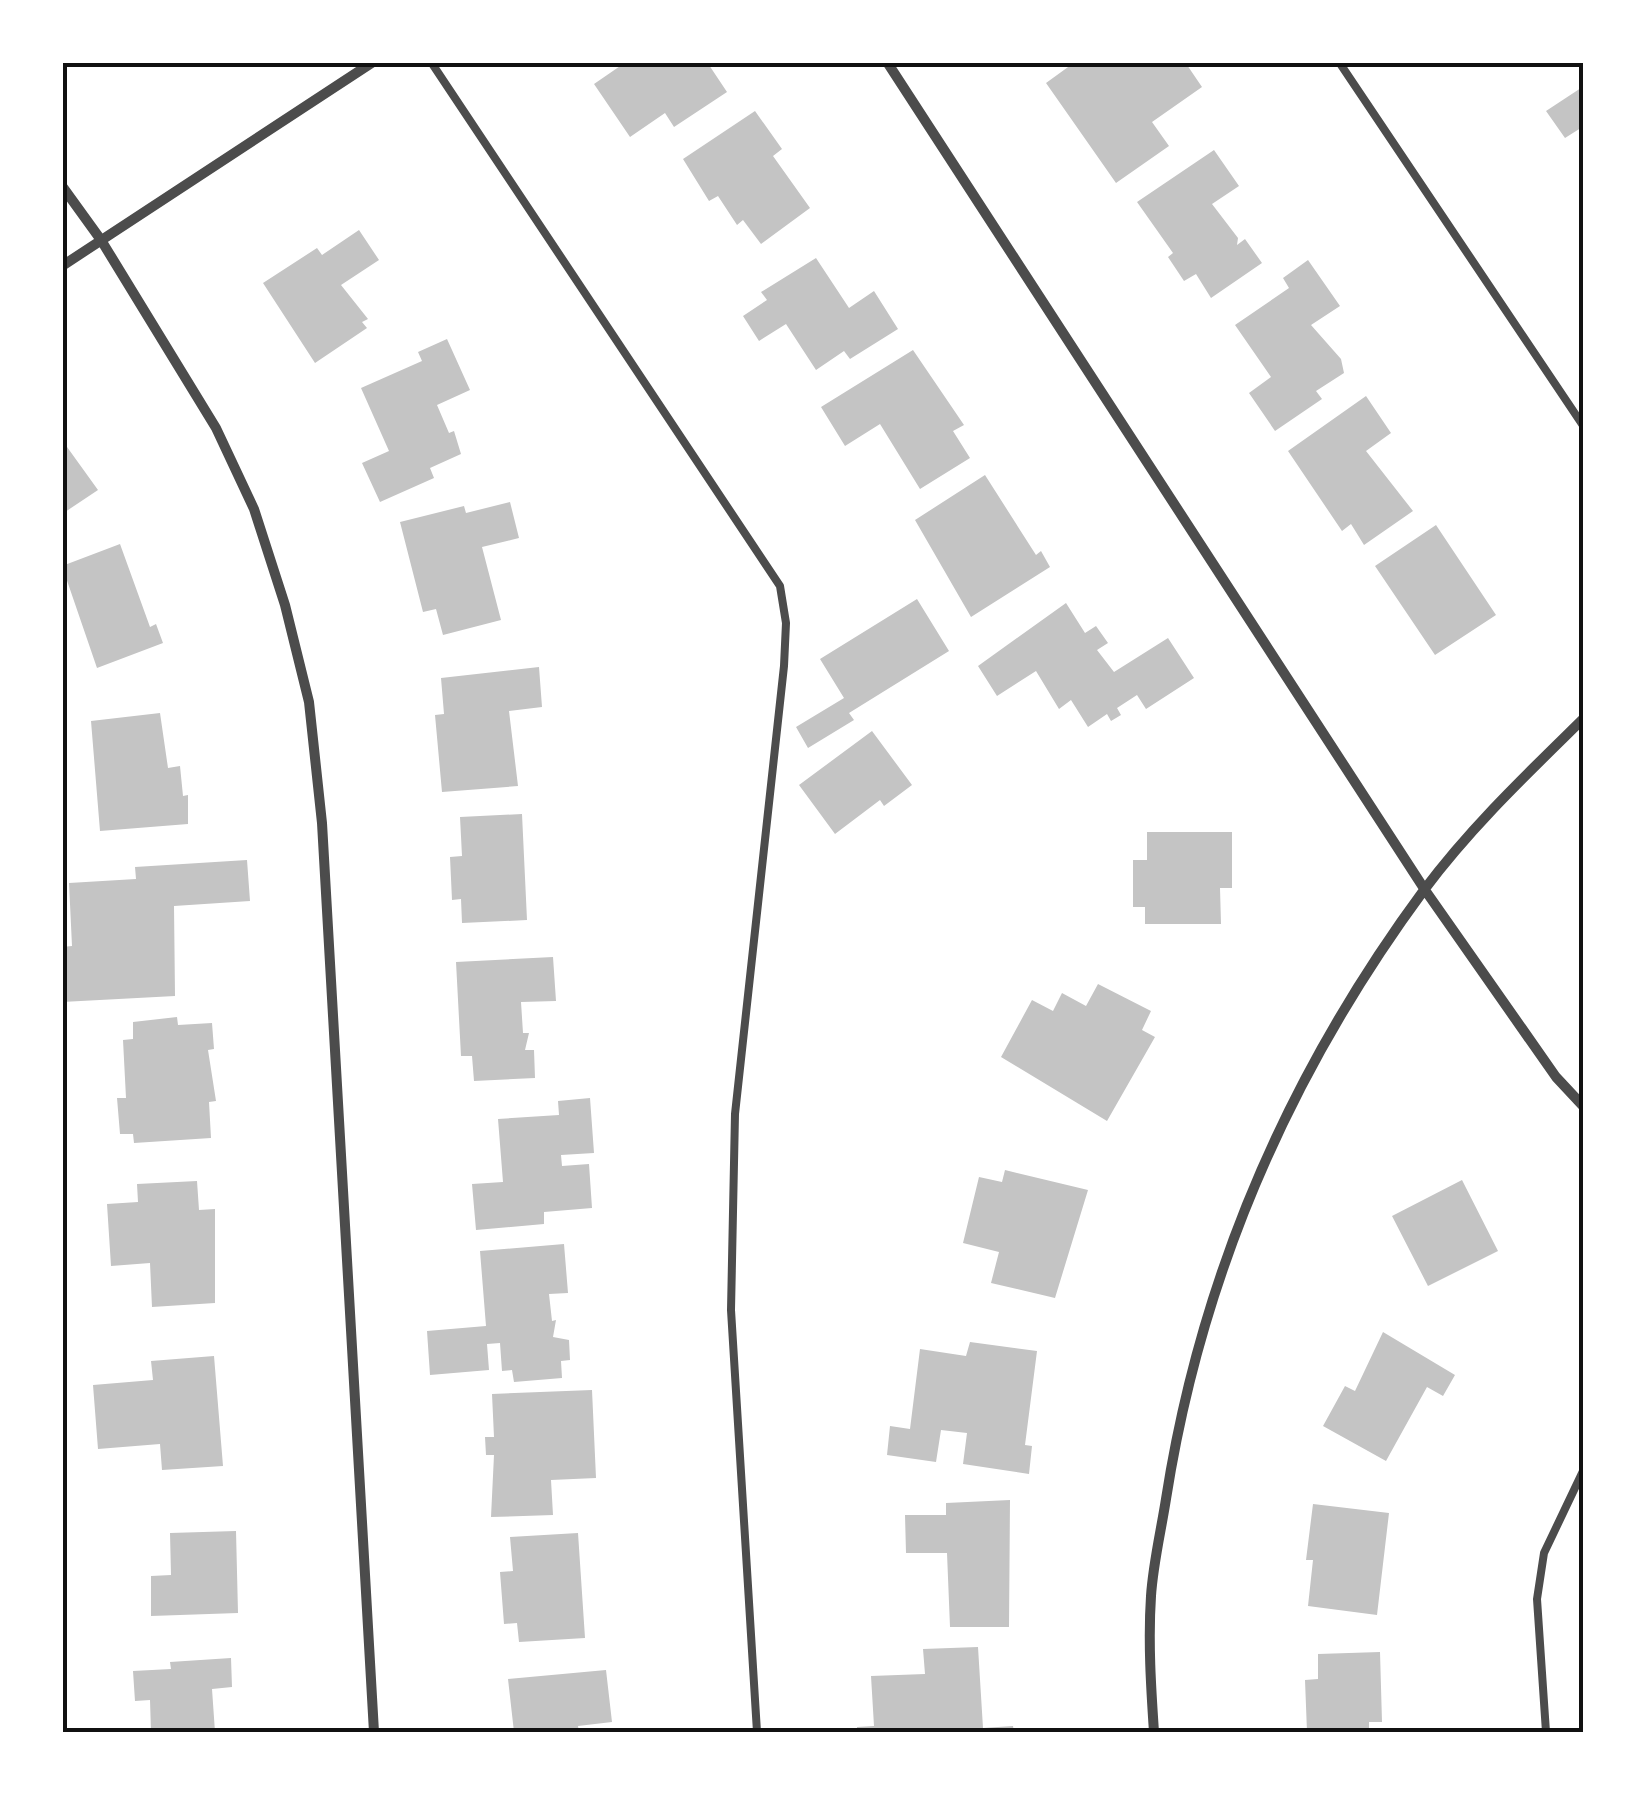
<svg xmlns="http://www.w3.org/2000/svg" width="1646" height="1795" viewBox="0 0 1646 1795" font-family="Jost,sans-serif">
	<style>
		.building { fill: #c4c4c4 }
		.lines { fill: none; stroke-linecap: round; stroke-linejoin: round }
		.service { stroke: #4c4c4c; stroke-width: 8 }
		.minor { stroke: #4c4c4c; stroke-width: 10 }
		.neatline { fill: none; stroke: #111; stroke-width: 4 }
	</style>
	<rect width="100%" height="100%" fill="#fff"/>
	<path class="building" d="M 626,62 L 707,62 L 727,92 L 674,127 L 665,113 L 630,137 L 594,84 Z
		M 1075,62 L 1185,62 L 1202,87 L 1152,122 L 1169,146 L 1116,183 L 1046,83 Z
		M 1584,86 L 1584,126 L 1565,138 L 1546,111 Z
		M 755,111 L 782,149 L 773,156 L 810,208 L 761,244 L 743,220 L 737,225 L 718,196 L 709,201 L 683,159 Z
		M 1214,150 L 1239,186 L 1212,204 L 1238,238 L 1237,245 L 1245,239 L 1262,263 L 1211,298 L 1196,274 L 1184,281 L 1168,257 L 1173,253 L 1137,202 Z
		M 359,230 L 379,260 L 341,285 L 368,319 L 362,322 L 367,328 L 315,363 L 263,283 L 317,248 L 322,255 Z
		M 816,258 L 849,308 L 874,291 L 898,329 L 850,359 L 844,351 L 816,370 L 786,324 L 759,341 L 743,316 L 767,300 L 761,292 Z
		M 1308,260 L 1340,306 L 1311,325 L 1341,359 L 1344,373 L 1316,391 L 1322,399 L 1275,431 L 1249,393 L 1271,377 L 1235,325 L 1289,288 L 1283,278 Z
		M 447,339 L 470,390 L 437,405 L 449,433 L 454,431 L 461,454 L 430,468 L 434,478 L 380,502 L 362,463 L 389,451 L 361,388 L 422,361 L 418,352 Z
		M 913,350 L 964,425 L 953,431 L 970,458 L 920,489 L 880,424 L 845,446 L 821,407 Z
		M 1366,396 L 1391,433 L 1366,451 L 1413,511 L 1364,545 L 1351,524 L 1342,531 L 1288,451 Z
		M 62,440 L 98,490 L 62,514 Z
		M 985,475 L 1036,555 L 1041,551 L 1050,567 L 971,617 L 915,520 Z
		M 510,502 L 519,538 L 482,547 L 501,620 L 443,635 L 436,609 L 423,612 L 400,522 L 464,506 L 466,513 Z
		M 1436,525 L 1496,615 L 1435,655 L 1375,566 Z
		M 120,544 L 150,627 L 156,624 L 163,643 L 97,668 L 62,566 Z
		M 917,599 L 949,651 L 849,713 L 854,720 L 808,748 L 796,727 L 844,698 L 820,659 Z
		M 1066,603 L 1085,633 L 1096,626 L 1108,643 L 1097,650 L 1114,672 L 1168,638 L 1194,678 L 1146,709 L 1137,695 L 1117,708 L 1121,715 L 1111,721 L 1107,714 L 1088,727 L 1071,700 L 1059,709 L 1036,671 L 997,696 L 978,666 Z
		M 539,667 L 542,707 L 509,711 L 518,786 L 442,792 L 435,715 L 444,714 L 441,678 Z
		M 160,713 L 168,768 L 180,766 L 183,796 L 188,795 L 188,824 L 100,831 L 91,721 Z
		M 872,731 L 912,785 L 884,806 L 880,800 L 835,834 L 799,785 Z
		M 522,814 L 527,920 L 462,923 L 461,899 L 452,900 L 450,857 L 462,856 L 460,817 Z
		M 1147,832 L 1232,832 L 1232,888 L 1220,888 L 1221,924 L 1145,924 L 1145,907 L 1133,907 L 1133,860 L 1147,860 Z
		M 247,860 L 250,901 L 174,906 L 175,996 L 62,1002 L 62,947 L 72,946 L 69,883 L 136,879 L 135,867 Z
		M 553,957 L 556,1001 L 521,1002 L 523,1033 L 529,1033 L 525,1050 L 534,1050 L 535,1078 L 474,1081 L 472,1056 L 461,1056 L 456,962 Z
		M 1098,984 L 1151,1011 L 1142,1030 L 1155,1037 L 1107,1121 L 1001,1057 L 1032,1000 L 1053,1011 L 1062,993 L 1086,1006 Z
		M 177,1017 L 178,1025 L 212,1023 L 214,1049 L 208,1050 L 216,1101 L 209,1102 L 211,1138 L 134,1143 L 133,1134 L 120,1134 L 117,1098 L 126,1098 L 123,1040 L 133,1039 L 133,1022 Z
		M 590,1098 L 594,1153 L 561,1155 L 562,1166 L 589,1164 L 592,1208 L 544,1212 L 544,1224 L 476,1230 L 472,1184 L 503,1182 L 498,1119 L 559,1115 L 558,1101 Z
		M 1005,1170 L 1088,1190 L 1055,1298 L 991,1283 L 999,1252 L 963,1243 L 979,1177 L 1002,1182 Z
		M 1462,1180 L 1498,1251 L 1428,1286 L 1392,1216 Z
		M 197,1181 L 199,1210 L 215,1209 L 215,1303 L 152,1307 L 150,1263 L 111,1266 L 107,1204 L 138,1202 L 137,1184 Z
		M 564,1244 L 568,1293 L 549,1294 L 552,1321 L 556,1320 L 553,1337 L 569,1340 L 570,1360 L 561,1361 L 562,1378 L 514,1382 L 512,1370 L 502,1371 L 500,1343 L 487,1344 L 489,1370 L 430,1375 L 427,1331 L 486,1326 L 480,1251 Z
		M 1383,1332 L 1455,1375 L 1443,1396 L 1427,1387 L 1386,1461 L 1323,1426 L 1345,1386 L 1355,1391 Z
		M 970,1342 L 1037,1351 L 1025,1445 L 1032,1446 L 1029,1474 L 963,1464 L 967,1433 L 941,1430 L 936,1462 L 887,1455 L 890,1426 L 910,1429 L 920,1349 L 966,1356 Z
		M 214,1356 L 223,1466 L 162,1470 L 160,1444 L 98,1449 L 93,1385 L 153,1380 L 151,1361 Z
		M 592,1390 L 596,1478 L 551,1480 L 553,1515 L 491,1517 L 494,1455 L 486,1455 L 485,1437 L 494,1437 L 492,1394 Z
		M 1010,1500 L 1009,1627 L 950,1627 L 947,1553 L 906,1553 L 905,1515 L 946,1515 L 946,1503 Z
		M 1313,1504 L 1389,1513 L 1377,1615 L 1308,1606 L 1313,1560 L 1306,1560 Z
		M 236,1531 L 238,1613 L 151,1616 L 151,1576 L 171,1575 L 170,1533 Z
		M 578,1533 L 585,1638 L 519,1642 L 517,1623 L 504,1624 L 500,1572 L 513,1571 L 510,1537 Z
		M 978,1647 L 983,1728 L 1013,1726 L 1014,1732 L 857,1732 L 857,1727 L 874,1726 L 871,1676 L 925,1674 L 923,1649 Z
		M 1380,1652 L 1382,1722 L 1369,1722 L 1369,1732 L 1307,1732 L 1305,1680 L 1318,1679 L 1318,1654 Z
		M 231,1658 L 232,1687 L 212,1689 L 215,1732 L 151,1732 L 150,1700 L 135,1701 L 133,1671 L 171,1669 L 170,1662 Z
		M 606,1670 L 612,1722 L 578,1726 L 579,1732 L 514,1732 L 508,1679 Z"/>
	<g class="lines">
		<path class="service" d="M 431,62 L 780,586 L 786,623 L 784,666 L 735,1114 L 731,1310 L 757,1732
			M 1339,62 L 1584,427
			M 1546,1732 L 1537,1599 L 1544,1553 L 1584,1469"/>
		<path class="minor" d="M 887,62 L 1425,890 L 1556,1077 L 1584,1107
			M 62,186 L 101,240 L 216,428 L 254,509 L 285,605 L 309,702 L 322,823 L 374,1732
			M 62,266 L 373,62
			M 1154,1732 C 1151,1688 1148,1641 1151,1596 C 1153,1564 1161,1531 1166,1499 C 1201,1275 1289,1073 1424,890 C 1471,827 1528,773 1584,718"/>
	</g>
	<rect width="1646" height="1795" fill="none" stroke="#ffffff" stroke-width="130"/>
	<rect x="65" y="65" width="1516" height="1665" class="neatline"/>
</svg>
